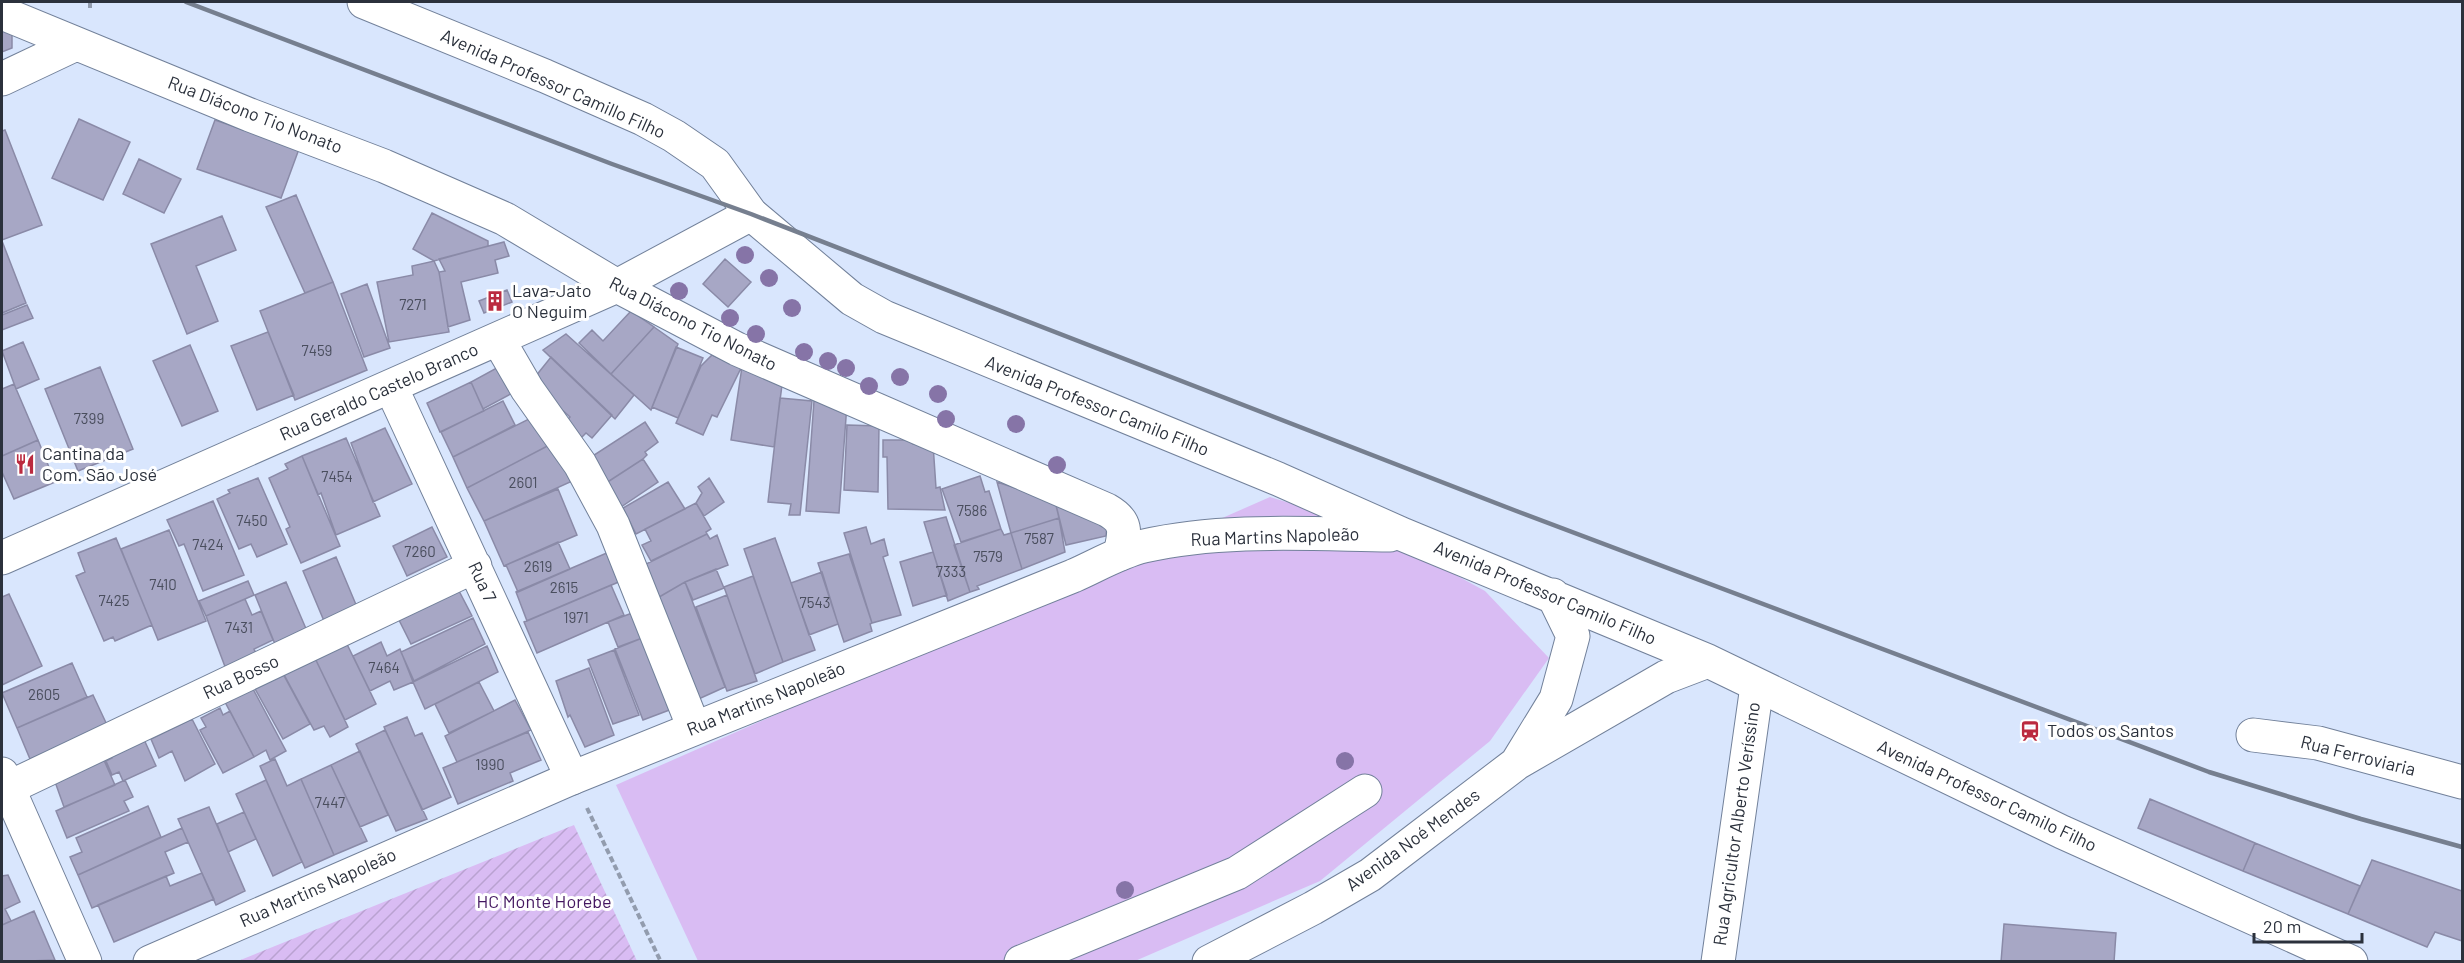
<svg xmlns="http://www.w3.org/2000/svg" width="2464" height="963" viewBox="0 0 2464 963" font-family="Barlow,sans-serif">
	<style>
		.grass { fill: #d9bcf3 }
		.garden { fill: url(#garden-furrows) }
		.building { fill: #a7a7c5; stroke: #8a8aa7; stroke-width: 1.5 }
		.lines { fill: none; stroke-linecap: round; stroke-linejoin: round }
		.minor-casing { stroke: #72819a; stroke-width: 35 }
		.major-casing { stroke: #72819a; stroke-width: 35 }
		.path { stroke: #929cae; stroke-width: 4; stroke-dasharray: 6 3; stroke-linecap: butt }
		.minor { stroke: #fff; stroke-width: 33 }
		.major { stroke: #fff; stroke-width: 33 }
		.rail { stroke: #767f8f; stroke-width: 4.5 }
		.tree { fill: #8674a7 }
		.labels { text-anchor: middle; stroke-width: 6; stroke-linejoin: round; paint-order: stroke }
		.number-label { font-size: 15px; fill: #4a4e5e }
		.street-label { font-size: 18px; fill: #2b313c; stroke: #fff }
		.poi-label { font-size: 18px; fill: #2b313c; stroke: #fff; text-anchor: start }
		.park-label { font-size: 18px; fill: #431760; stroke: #fff }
	</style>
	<defs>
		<pattern id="garden-furrows" width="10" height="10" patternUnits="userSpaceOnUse" patternTransform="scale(1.5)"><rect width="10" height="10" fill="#d9bcf3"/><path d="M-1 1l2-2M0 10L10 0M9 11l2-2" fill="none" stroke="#baa2d1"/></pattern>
	</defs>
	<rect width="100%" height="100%" fill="#d9e6fd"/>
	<path class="grass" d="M 1270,497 L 1368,527 L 1485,591 L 1549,658 L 1490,741 L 1320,881 L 1135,961 L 698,961 L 616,785 Z"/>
	<path class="garden" d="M 574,825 L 637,961 L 238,961 Z"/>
	<path class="building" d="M 2,18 L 12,22 L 12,48 L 2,52 Z
		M 79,119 L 130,142 L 103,200 L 52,178 Z
		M 215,120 L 299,149 L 281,198 L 197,169 Z
		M 5,130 L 42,225 L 2,240 L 2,131 Z
		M 139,159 L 181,179 L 164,213 L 123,194 Z
		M 296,195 L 333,282 L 305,293 L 266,207 Z
		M 432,213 L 488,241 L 488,246 L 434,261 L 413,249 Z
		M 222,216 L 236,250 L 196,266 L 218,321 L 187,334 L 151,244 Z
		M 2,241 L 26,303 L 2,313 Z
		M 504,242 L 509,256 L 495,260 L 498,273 L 461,282 L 470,320 L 448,327 L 439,272 L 445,271 L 439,259 Z
		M 725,259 L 751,282 L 728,307 L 703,284 Z
		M 434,261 L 439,272 L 449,332 L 389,342 L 377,282 L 413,275 L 412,266 Z
		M 333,282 L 367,370 L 295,400 L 260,311 Z
		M 367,284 L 390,348 L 364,357 L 341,294 Z
		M 507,290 L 512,302 L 484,313 L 479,301 Z
		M 27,305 L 33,318 L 2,330 L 2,315 Z
		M 631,311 L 654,327 L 611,374 L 579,343 L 592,330 L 603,341 Z
		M 654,327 L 678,344 L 651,410 L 611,374 Z
		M 268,332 L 294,395 L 257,410 L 231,346 Z
		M 566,334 L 634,395 L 615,419 L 543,350 Z
		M 23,342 L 39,379 L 16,389 L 2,351 Z
		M 190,345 L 218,411 L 182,426 L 153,361 Z
		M 676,347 L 703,358 L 678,418 L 652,407 Z
		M 712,355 L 741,368 L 717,417 L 712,415 L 703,435 L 676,423 L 701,366 Z
		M 551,357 L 612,415 L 592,438 L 586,433 L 581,438 L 565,422 L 570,417 L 531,382 Z
		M 504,364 L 518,390 L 483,409 L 471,382 Z
		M 100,367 L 133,449 L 78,471 L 45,389 Z
		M 742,367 L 782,385 L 774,447 L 731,440 Z
		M 471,382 L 484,411 L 440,432 L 427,403 Z
		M 14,384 L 38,440 L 2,456 L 2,389 Z
		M 780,398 L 812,401 L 800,515 L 789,515 L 791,504 L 768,502 Z
		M 503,401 L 515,425 L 453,457 L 441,432 Z
		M 814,401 L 847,404 L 839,513 L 806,511 Z
		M 539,414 L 557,441 L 467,488 L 453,457 Z
		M 645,422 L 658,442 L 645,452 L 647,455 L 643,459 L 603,485 L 588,459 Z
		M 847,425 L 879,426 L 878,492 L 844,490 Z
		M 385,428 L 412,484 L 373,502 L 351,443 Z
		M 346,438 L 380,516 L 336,535 L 321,493 L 318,495 L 302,456 Z
		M 38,440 L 55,482 L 14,499 L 2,472 L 2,456 Z
		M 883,440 L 913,440 L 913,444 L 933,444 L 936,488 L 940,487 L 945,510 L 888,509 L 887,457 L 883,457 Z
		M 557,441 L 579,478 L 484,521 L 467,488 Z
		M 302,456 L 340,546 L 301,563 L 286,529 L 290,527 L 269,478 L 288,469 L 285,464 Z
		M 643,459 L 658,482 L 618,509 L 603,485 Z
		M 980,476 L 985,492 L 989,491 L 1001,529 L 961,542 L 942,489 Z
		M 258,478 L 287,544 L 257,557 L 251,544 L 239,549 L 217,499 L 230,493 L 228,490 Z
		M 709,478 L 724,502 L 704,516 L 696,503 L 702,493 L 698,487 Z
		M 668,482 L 685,509 L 636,534 L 623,508 Z
		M 997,482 L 1055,501 L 1059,518 L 1011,533 Z
		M 558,489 L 577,535 L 504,566 L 484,521 Z
		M 213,501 L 244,575 L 203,591 L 184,544 L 179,546 L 167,520 Z
		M 1055,501 L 1107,526 L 1106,536 L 1066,545 Z
		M 696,503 L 711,529 L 706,532 L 707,534 L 651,561 L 642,545 L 651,541 L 645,529 Z
		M 946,517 L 970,592 L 948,601 L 924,522 Z
		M 1059,518 L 1065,552 L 1022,569 L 1011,533 Z
		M 432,527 L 447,557 L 407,576 L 393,546 Z
		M 866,527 L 871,544 L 884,539 L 888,555 L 883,557 L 901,615 L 872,623 L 844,533 Z
		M 1001,529 L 1004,535 L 1011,533 L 1022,569 L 977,586 L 979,589 L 970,592 L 954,545 Z
		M 169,530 L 206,621 L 158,640 L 121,549 Z
		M 707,534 L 710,539 L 717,535 L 728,565 L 685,582 L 654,600 L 640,567 Z
		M 116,538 L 152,625 L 115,641 L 113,637 L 104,641 L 76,576 L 85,572 L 78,553 Z
		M 775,538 L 815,650 L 783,662 L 744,549 Z
		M 558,542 L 570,569 L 518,592 L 506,565 Z
		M 616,549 L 628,578 L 527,621 L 516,592 Z
		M 933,552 L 947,595 L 913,606 L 900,562 Z
		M 849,554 L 872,623 L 870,624 L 872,631 L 844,642 L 818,563 Z
		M 336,557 L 357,607 L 324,621 L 303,571 Z
		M 716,569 L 724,588 L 693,600 L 685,582 Z
		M 822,572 L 838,624 L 809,635 L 791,583 Z
		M 753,576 L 783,662 L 755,674 L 724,587 Z
		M 248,581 L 254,595 L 206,616 L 199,601 Z
		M 286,582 L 307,631 L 275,644 L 255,595 Z
		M 685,582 L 725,687 L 692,702 L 654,600 Z
		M 611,585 L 624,615 L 537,653 L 524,622 Z
		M 458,589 L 472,616 L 411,644 L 398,618 Z
		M 9,594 L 42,666 L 2,685 L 2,597 Z
		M 727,595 L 757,681 L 727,691 L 696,607 Z
		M 245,599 L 252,615 L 261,611 L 273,640 L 254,649 L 258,658 L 227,672 L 206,616 Z
		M 643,609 L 653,634 L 618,647 L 608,622 Z
		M 473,618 L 485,644 L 414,681 L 401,652 Z
		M 652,634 L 680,706 L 643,720 L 615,649 Z
		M 344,638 L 376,704 L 345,720 L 313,654 Z
		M 381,642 L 387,656 L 400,649 L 413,682 L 394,690 L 390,681 L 370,691 L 353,656 Z
		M 487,646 L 498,672 L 425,709 L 413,682 Z
		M 614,650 L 639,715 L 613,724 L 588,660 Z
		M 313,654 L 348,727 L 330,737 L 324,726 L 314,730 L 281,669 Z
		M 72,663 L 87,697 L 17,728 L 2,693 Z
		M 589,668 L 614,735 L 585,747 L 570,715 L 568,717 L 556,681 Z
		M 282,672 L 310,724 L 283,739 L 254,687 Z
		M 479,682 L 494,711 L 449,733 L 435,704 Z
		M 252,687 L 286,751 L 270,760 L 266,750 L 254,757 L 225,702 Z
		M 93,695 L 108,727 L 30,759 L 17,728 Z
		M 515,700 L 531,730 L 457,762 L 445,736 Z
		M 220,708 L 223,715 L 230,711 L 254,757 L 223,773 L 200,730 L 206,727 L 201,718 Z
		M 407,717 L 415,736 L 422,733 L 451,797 L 422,810 L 384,727 Z
		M 192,719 L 215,764 L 185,781 L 172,751 L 159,758 L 151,739 Z
		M 385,730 L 427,819 L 396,831 L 356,744 Z
		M 528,732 L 541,760 L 510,773 L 513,781 L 458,804 L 443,768 Z
		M 142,735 L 156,766 L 123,781 L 119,772 L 112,775 L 106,761 L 112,758 L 108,750 Z
		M 360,751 L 388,815 L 360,827 L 331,765 Z
		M 103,758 L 115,785 L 64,807 L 54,779 Z
		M 275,759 L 287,786 L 301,779 L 334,855 L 305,868 L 260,766 Z
		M 331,765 L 367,841 L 334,855 L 301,779 Z
		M 125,780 L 133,797 L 124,801 L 129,811 L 67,838 L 56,811 Z
		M 266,780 L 302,862 L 273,876 L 236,794 Z
		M 2150,799 L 2255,843 L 2243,871 L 2138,828 Z
		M 148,806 L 161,837 L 78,875 L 70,857 L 82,852 L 76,838 Z
		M 209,807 L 245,891 L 216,905 L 178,819 Z
		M 244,812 L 256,839 L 228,852 L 217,824 Z
		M 182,828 L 188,842 L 165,852 L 174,873 L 92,908 L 78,875 Z
		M 2255,843 L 2360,886 L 2348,914 L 2243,871 Z
		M 2372,860 L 2462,891 L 2462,941 L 2435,932 L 2427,947 L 2348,914 Z
		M 202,873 L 214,899 L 114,942 L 98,905 L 166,876 L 170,886 Z
		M 8,875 L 20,902 L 5,909 L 11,921 L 2,925 L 2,876 Z
		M 34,911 L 55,960 L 2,962 L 2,925 Z
		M 2004,924 L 2116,933 L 2114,962 L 2001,962 Z"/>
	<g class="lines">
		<g class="minor-casing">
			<path id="minor" d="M 2,13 L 250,115 L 384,166 L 505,219 L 617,286 L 737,349 L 1107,510 C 1128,522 1125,532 1120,554
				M 2,79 L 76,44
				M 498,339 L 527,389 L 580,464 L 613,525 L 694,728
				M 391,387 L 572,778
				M 2,558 L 617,286 L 751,214
				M 2253,735 L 2318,743 L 2462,782
				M 2,774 L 85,962
				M 8,788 L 475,566
				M 1021,962 L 1237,873 L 1365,791
				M 1718,962 L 1757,686"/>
		</g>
		<g class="major-casing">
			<path id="major" d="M 364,2 L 545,76 L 643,119 L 674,136 L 715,164 L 751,214 L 852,299 L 884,317 L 1278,479 L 1404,535 L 1708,661 L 2062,832 L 2351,962
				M 1518,761 L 1556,699 L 1573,636 L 1553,595
				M 150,962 L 572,778 L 1073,576 C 1096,566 1119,552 1144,546 C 1223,528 1309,534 1390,535
				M 1209,962 L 1313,908 L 1370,875 L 1517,763 L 1666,677 L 1708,661"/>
		</g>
		<path class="path" d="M 90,2 L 90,11
			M 587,808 L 661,962"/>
		<use href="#minor" class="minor"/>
		<use href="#major" class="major"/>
		<path class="rail" d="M 186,2 L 612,164 L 751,214 L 1519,512 L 2209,772 L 2361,819 L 2462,847"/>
	</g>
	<g class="tree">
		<circle cx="745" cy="255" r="9"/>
		<circle cx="769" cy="278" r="9"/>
		<circle cx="679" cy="291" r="9"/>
		<circle cx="792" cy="308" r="9"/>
		<circle cx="730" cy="318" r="9"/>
		<circle cx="756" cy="334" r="9"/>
		<circle cx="804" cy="352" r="9"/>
		<circle cx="828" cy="361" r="9"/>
		<circle cx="846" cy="368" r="9"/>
		<circle cx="900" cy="377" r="9"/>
		<circle cx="869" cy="386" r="9"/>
		<circle cx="938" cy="394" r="9"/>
		<circle cx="946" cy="419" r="9"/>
		<circle cx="1016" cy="424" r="9"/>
		<circle cx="1057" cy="465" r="9"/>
		<circle cx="1345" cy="761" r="9"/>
		<circle cx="1125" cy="890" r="9"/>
	</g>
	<defs>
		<g id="building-bare" transform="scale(1.62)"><path d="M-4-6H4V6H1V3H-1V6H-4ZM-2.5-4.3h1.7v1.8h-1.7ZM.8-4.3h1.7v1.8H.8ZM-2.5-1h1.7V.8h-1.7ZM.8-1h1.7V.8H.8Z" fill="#bb2a3f" stroke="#fff" stroke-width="2.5" paint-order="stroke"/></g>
		<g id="restaurant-bare" transform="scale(1.62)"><path d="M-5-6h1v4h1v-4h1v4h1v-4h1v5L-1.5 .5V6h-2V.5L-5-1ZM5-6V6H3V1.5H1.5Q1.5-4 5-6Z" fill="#bb2a3f" stroke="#fff" stroke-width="2.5" paint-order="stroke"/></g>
		<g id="station-bare" transform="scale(1.62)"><path d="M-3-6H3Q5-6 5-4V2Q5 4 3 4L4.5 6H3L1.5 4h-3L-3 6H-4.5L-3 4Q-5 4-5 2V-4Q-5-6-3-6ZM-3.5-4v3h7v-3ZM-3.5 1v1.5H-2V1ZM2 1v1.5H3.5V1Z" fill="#bb2a3f" stroke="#fff" stroke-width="2.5" paint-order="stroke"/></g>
	</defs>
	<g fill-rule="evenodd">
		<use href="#building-bare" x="495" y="301"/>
		<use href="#restaurant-bare" x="25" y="464"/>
		<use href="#station-bare" x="2030" y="731"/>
	</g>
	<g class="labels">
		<g class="number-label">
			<text x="413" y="310">7271</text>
			<text x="317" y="356">7459</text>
			<text x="89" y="424">7399</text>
			<text x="337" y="482">7454</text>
			<text x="523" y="488">2601</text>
			<text x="972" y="516">7586</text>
			<text x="252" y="526">7450</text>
			<text x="1039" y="544">7587</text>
			<text x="208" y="550">7424</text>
			<text x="420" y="557">7260</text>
			<text x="988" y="562">7579</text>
			<text x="538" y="572">2619</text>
			<text x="951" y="577">7333</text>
			<text x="163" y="590">7410</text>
			<text x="564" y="593">2615</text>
			<text x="114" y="606">7425</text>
			<text x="815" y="608">7543</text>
			<text x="576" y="623">1971</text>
			<text x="239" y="633">7431</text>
			<text x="384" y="673">7464</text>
			<text x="44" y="700">2605</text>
			<text x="490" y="770">1990</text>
			<text x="330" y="808">7447</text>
		</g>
		<g class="street-label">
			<text transform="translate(553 84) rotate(24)" y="6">Avenida Professor Camillo Filho</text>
			<text transform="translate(255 115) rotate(21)" y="6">Rua Diácono Tio Nonato</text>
			<text transform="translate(693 324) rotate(27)" y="6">Rua Diácono Tio Nonato</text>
			<text transform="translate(379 392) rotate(-24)" y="6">Rua Geraldo Castelo Branco</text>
			<text transform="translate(1097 406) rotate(22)" y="6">Avenida Professor Camilo Filho</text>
			<text transform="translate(1275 537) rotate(-2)" y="6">Rua Martins Napoleão</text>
			<text transform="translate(482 582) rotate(65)" y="6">Rua 7</text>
			<text transform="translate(1545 593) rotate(23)" y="6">Avenida Professor Camilo Filho</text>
			<text transform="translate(241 677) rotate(-25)" y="6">Rua Bosso</text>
			<text transform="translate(766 699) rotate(-22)" y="6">Rua Martins Napoleão</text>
			<text transform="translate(2358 756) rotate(14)" y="6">Rua Ferroviaria</text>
			<text transform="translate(1987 796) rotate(25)" y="6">Avenida Professor Camilo Filho</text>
			<text transform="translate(1737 824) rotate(-82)" y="6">Rua Agricultor Alberto Veríssino</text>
			<text transform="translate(1413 840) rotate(-36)" y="6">Avenida Noé Mendes</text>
			<text transform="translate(318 888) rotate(-24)" y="6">Rua Martins Napoleão</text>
		</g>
		<g class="poi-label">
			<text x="512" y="297">Lava-Jato<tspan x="512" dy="21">O Neguim</tspan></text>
			<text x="42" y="460">Cantina da<tspan x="42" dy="21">Com. São José</tspan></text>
			<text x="2047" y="737">Todos os Santos</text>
		</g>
		<g class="park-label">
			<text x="544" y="908">HC Monte Horebe</text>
		</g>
	</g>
	<rect width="2464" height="963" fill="none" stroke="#2b313c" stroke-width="6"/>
	<path d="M2254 933v9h108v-9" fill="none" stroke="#2b313c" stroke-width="3"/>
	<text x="2263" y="933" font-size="18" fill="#2b313c" stroke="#ffffff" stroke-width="4.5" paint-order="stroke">20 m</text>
</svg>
